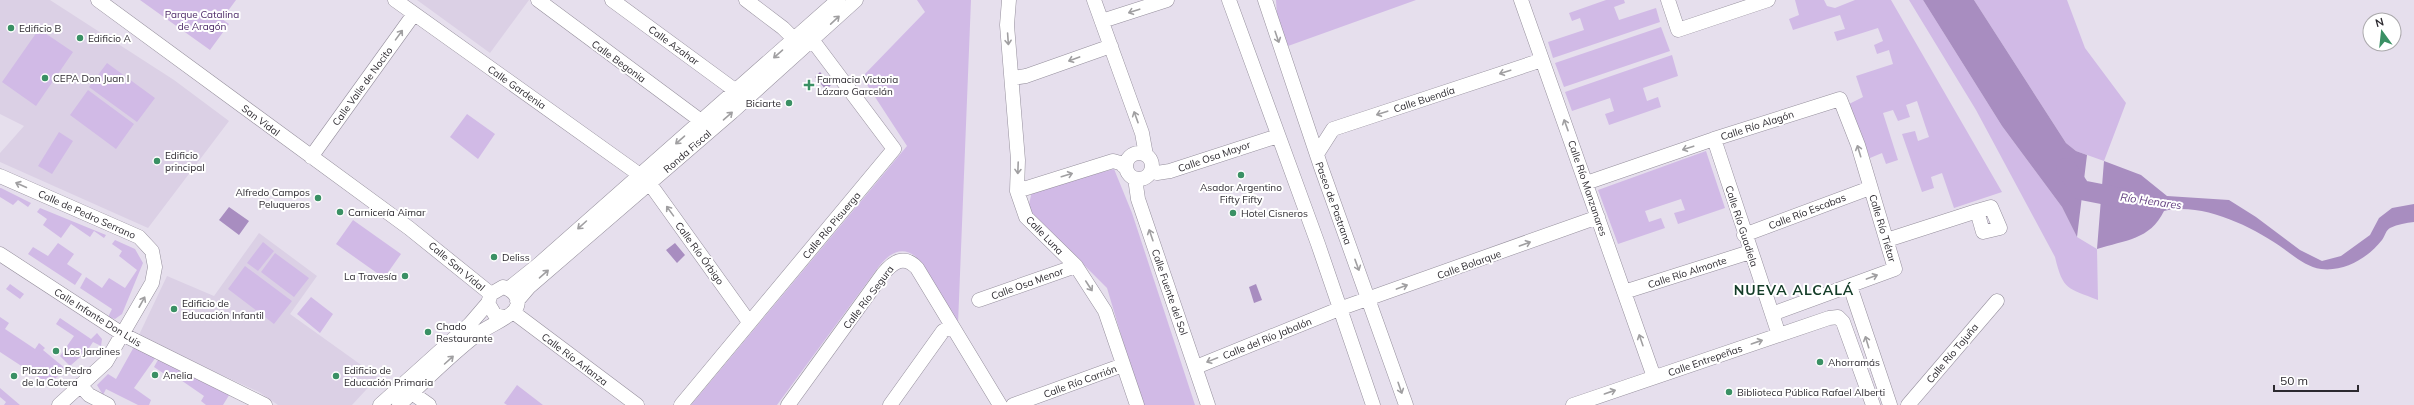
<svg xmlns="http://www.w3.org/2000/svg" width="2414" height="405" viewBox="0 0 2414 405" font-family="Mulish,sans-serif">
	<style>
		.built { fill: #dbd0e5 }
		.green { fill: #d1bae6 }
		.water { fill: #a88dc0 }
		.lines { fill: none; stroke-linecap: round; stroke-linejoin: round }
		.river { stroke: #a88dc0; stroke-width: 20 }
		.minor-casing { stroke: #958f9c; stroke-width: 15 }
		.minor { stroke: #fff; stroke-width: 14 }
		.oneway { stroke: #a09fa1 }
		.poi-dot { fill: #3a9064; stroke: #fff; stroke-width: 1.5 }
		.labels { text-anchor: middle; stroke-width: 4; stroke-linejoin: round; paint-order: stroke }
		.park-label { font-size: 10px; fill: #4b2766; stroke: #fff }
		.poi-label { font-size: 10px; fill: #2c292f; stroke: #fff; text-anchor: start }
		.street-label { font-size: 10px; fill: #2c292f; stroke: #fff }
		.water-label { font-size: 11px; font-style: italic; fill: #664283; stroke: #fff }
		.district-label { font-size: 14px; font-weight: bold; letter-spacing: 1px; fill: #133c27; stroke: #fff }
	</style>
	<rect width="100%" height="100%" fill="#e6dfed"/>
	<path class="built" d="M 0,0 L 50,0 L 174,80 L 229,121 L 148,228 L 0,162 L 0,153 L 24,126 L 0,114 Z
		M 417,0 L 529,0 L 490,53 Z
		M 259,233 L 317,276 L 290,314 L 378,377 L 352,405 L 278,405 L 259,392 L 138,337 L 167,276 L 214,296 Z"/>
	<path class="green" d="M 140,0 L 236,0 L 222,19 L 229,24 L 210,50 Z
		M 917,0 L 971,0 L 958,324 L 915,256 C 902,246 890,253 880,265 L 777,405 L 691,405 L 907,146 L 862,77 L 925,12 Z
		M 1276,0 L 1416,0 L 1288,46 L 1277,16 Z
		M 1606,0 L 1624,0 L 1625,3 L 1614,7 L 1619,20 L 1656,8 L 1660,22 L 1553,58 L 1548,42 L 1584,30 L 1580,18 L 1572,21 L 1569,13 Z
		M 1795,0 L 1824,0 L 1827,6 L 1835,8 L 1855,0 L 1891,0 L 2002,192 L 1954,208 L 1942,173 L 1931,177 L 1934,188 L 1922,192 L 1902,134 L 1915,131 L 1918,141 L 1929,137 L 1917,101 L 1906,105 L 1910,117 L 1898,121 L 1893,110 L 1883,113 L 1898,160 L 1886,164 L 1882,153 L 1870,158 L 1849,104 L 1863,97 L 1856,76 L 1893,64 L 1889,50 L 1877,54 L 1874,45 L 1883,41 L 1878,28 L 1837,41 L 1834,32 L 1845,29 L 1840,15 L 1793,30 L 1789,19 L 1799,15 Z
		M 1909,0 L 1923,0 L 2002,126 L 2062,207 L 2077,237 L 2097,249 L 2098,300 C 2068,288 2063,291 2055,257 L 1976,110 Z
		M 1974,0 L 2067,0 L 2085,48 L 2126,103 L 2104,161 L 2076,151 L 2066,143 Z
		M 1661,27 L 1670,51 L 1564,87 L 1555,63 Z
		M 39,29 L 73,52 L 36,106 L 2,82 Z
		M 1672,55 L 1678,76 L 1643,88 L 1647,101 L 1658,97 L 1661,107 L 1609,125 L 1605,114 L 1614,111 L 1610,98 L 1572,111 L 1565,92 Z
		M 107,63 L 155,98 L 137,122 L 89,87 Z
		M 88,90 L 134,124 L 116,149 L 70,115 Z
		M 467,114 L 495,134 L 478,159 L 450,137 Z
		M 59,132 L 73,141 L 52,174 L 38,166 Z
		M 1706,151 L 1725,208 L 1678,224 L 1674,213 L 1685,210 L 1681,199 L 1645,211 L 1649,222 L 1661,218 L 1665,228 L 1618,244 L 1598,190 Z
		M 1114,169 L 1132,213 L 1195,405 L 1142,405 L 1107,288 L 1028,209 L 1032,191 Z
		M 0,188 L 1,188 L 31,203 L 28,207 L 18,200 L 13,205 L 0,197 Z
		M 40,208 L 106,235 L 104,238 L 94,231 L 90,237 L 71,224 L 61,238 L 43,225 L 47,219 L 37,212 Z
		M 353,220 L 401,254 L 384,278 L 336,244 Z
		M 115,240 L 135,249 L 143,263 L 122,314 L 115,319 L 108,317 L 112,309 L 80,288 L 86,277 L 102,288 L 109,278 L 125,288 L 137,270 L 119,256 L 122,251 L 112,244 Z
		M 263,242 L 274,251 L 258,271 L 247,263 Z
		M 58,243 L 74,254 L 67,264 L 82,274 L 75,285 L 28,254 L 33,247 L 48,256 Z
		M 275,253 L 309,278 L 294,297 L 261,272 Z
		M 245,266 L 292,301 L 274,324 L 228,289 Z
		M 10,284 L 24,294 L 20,299 L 6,289 Z
		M 311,297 L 333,314 L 320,333 L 297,314 Z
		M 0,317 L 9,323 L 5,329 L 35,349 L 39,343 L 45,348 L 43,350 L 66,369 L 49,384 L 0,352 Z
		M 60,318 L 91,339 L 97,333 L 102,339 L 101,346 L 93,342 L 87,351 L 70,366 L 60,356 L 74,336 L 56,324 Z
		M 135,345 L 156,357 L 134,388 L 151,400 L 149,405 L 138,405 L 106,389 L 103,395 L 97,385 L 108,374 L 116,379 Z
		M 159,358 L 231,392 L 223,405 L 206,405 L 201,401 L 204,396 L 175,376 L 172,379 L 154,367 Z
		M 517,385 L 543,405 L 507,405 L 504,403 Z
		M 0,388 L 20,405 L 4,405 L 6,402 L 0,397 Z"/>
	<path class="water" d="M 1923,0 L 1974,0 L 2066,143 L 2076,151 L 2087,155 L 2077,237 L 2062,207 L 2002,126 Z
		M 820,72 L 831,85 L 826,90 L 815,77 Z
		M 2104,161 L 2141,175 L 2167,196 L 2229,200 L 2256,217 L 2300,250 L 2322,261 L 2341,256 L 2370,235 L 2379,218 L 2392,208 L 2414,204 L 2414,222 C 2406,223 2398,224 2390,228 C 2386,230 2385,236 2382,240 C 2368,258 2344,272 2321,269 C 2307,267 2295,257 2284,249 C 2253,227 2203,202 2164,211 C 2150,240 2125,240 2097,249 Z
		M 229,207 L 249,221 L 239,235 L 219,220 Z
		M 675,243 L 685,255 L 677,263 L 666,250 Z
		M 1256,284 L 1262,300 L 1254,303 L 1249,287 Z"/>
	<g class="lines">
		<path class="river" d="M 2066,168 L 2081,190 L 2127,199"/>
		<g class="minor-casing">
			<path id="minor" d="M 98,0 L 409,228 L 491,294
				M 395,0 L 640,175
				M 538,0 L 701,121
				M 612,0 L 736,91
				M 746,0 L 783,28 L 795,40
				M 1009,0 L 1007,25 L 1018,160 L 1017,191 L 1026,217 L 1076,266 L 1105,311 L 1137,405
				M 1094,0 L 1142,133 L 1146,155
				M 1229,0 L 1318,244 L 1373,405
				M 1265,0 L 1321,167 L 1406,405
				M 1521,0 L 1654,377
				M 1668,0 L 1678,30 L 1768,0
				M 1102,21 L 1167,0
				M 1013,78 L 1026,76 L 1111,46
				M 1714,139 L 1779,335
				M1126 166a13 13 0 1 1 26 0a13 13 0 1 1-26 0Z
				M 1317,154 L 1333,129 L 1542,60
				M 311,157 L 414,14
				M 1151,171 L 1157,173 L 1170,171 L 1278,136
				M 0,176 L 139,237 L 152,251 L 155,267 L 152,283 L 106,362 L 59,405
				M 1137,179 L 1136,185 L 1138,199 L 1208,405
				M 1586,183 L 1714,139 L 1840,99 L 1858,145 L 1895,269 L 1772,314
				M 650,184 L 749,322
				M 1017,191 L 1113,161 L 1120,163 L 1126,168
				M 1744,235 L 1870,188
				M 1887,240 L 1977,211 L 1983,232 L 2000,228 L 1991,207 L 1977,211
				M 0,254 L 124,335 L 265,405
				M 1850,286 L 1890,405
				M 508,289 L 538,265 L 838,0
				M 1624,292 L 1750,252
				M 979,300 L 1076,266
				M 517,301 L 529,287 L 732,112 L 856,0
				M 513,312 L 637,405
				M 1196,367 L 1339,309 L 1598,217
				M 80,385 L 89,395 L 108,405
				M 412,393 L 429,405
				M 380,405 L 470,324 L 488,303
				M 399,405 C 425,381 451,354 479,333 C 487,327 510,317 515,310 C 522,300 514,290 503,287 L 491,294 L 488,303 L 495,315 L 505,317
				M 681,405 L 894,149 L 813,41
				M 788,405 L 883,274 C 893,262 904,254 917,268 L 1000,405
				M 890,405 L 943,331 L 952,326
				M 1013,405 L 1123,365
				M 1573,405 L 1829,318 L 1838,317 L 1843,322 L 1873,405
				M 1908,405 L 1997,301"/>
		</g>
		<use href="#minor" class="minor"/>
	</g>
	<defs><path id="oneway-shaft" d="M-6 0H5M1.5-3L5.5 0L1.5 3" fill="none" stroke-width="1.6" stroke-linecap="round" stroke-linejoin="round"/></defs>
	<g class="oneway">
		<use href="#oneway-shaft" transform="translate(1134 11) rotate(162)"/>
		<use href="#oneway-shaft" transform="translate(835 20) rotate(-43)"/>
		<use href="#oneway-shaft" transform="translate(399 35) rotate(-54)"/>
		<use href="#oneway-shaft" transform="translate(1277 37) rotate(71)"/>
		<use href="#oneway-shaft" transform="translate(1008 39) rotate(86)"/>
		<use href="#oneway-shaft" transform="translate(778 54) rotate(139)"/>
		<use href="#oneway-shaft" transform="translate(1074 59) rotate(160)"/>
		<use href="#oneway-shaft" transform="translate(1505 72) rotate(162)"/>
		<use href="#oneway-shaft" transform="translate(1382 113) rotate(162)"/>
		<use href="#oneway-shaft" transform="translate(728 116) rotate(-41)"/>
		<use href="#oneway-shaft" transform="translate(1136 117) rotate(-110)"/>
		<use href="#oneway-shaft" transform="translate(1566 125) rotate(-110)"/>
		<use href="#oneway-shaft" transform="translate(680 140) rotate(139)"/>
		<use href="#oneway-shaft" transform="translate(1688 148) rotate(162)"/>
		<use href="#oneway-shaft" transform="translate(1859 151) rotate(-107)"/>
		<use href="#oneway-shaft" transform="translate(1018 168) rotate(92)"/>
		<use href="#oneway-shaft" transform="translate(1067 175) rotate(-17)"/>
		<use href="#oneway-shaft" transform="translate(21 185) rotate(-156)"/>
		<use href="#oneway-shaft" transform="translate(670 211) rotate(-126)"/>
		<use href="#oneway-shaft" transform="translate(582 225) rotate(138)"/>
		<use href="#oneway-shaft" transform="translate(1151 235) rotate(-109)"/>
		<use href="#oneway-shaft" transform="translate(1525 244) rotate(-20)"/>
		<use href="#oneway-shaft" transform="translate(1357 265) rotate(70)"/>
		<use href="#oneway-shaft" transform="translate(544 274) rotate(-41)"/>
		<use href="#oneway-shaft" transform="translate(1872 277) rotate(-20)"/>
		<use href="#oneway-shaft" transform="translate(1089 286) rotate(57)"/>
		<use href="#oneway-shaft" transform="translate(1402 287) rotate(-20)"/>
		<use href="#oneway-shaft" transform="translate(142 302) rotate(-61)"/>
		<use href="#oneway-shaft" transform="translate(1641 340) rotate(-109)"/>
		<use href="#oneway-shaft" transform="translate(1757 342) rotate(-19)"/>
		<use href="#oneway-shaft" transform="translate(1867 342) rotate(-107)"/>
		<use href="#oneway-shaft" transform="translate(449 360) rotate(-42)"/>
		<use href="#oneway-shaft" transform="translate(1212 360) rotate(158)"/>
		<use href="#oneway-shaft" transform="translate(1400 388) rotate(71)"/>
		<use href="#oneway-shaft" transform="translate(1610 392) rotate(-19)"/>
	</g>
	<g class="poi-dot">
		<circle cx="11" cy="28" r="4"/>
		<circle cx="80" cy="38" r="4"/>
		<circle cx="45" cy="78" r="4"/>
		<path d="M807 79h4v4h4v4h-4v4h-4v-4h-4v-4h4z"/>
		<circle cx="789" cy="103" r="4"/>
		<circle cx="157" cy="161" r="4"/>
		<circle cx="1241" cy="175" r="4"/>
		<circle cx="318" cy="198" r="4"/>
		<circle cx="340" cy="212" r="4"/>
		<circle cx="1233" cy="213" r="4"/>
		<circle cx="494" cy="257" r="4"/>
		<circle cx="405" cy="276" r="4"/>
		<circle cx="174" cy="309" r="4"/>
		<circle cx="428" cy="332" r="4"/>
		<circle cx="56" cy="351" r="4"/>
		<circle cx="1820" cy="362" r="4"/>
		<circle cx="155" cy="375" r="4"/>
		<circle cx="14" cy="376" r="4"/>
		<circle cx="336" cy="376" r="4"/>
		<circle cx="1729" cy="392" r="4"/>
	</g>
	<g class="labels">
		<g class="park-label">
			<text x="202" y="18">Parque Catalina<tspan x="202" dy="12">de Aragón</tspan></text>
		</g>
		<g class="poi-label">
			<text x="19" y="32">Edificio B</text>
			<text x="88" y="42">Edificio A</text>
			<text x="53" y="82">CEPA Don Juan I</text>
			<text x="817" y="83">Farmacia Victoria<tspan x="817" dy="12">Lázaro Garcelán</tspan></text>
			<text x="781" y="107" text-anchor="end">Biciarte</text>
			<text x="165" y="159">Edificio<tspan x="165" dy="12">principal</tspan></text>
			<text x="1241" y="191" text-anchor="middle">Asador Argentino<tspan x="1241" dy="12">Fifty Fifty</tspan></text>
			<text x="310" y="196" text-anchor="end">Alfredo Campos<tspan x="310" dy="12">Peluqueros</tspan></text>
			<text x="348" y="216">Carnicería Aimar</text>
			<text x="1241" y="217">Hotel Cisneros</text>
			<text x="502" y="261">Deliss</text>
			<text x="397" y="280" text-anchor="end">La Travesía</text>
			<text x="182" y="307">Edificio de<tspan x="182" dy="12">Educación Infantil</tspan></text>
			<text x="436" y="330">Chado<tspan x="436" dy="12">Restaurante</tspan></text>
			<text x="64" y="355">Los Jardines</text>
			<text x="1828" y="366">Ahorramás</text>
			<text x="22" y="374">Plaza de Pedro<tspan x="22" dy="12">de la Cotera</tspan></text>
			<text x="344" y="374">Edificio de<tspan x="344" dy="12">Educación Primaria</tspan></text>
			<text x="163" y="379">Anelia</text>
			<text x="1737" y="396">Biblioteca Pública Rafael Alberti</text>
		</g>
		<g class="street-label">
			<text transform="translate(674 45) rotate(36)" y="4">Calle Azahar</text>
			<text transform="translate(619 61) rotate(36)" y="4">Calle Begonia</text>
			<text transform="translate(362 86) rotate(-54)" y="4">Calle Valle de Nocito</text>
			<text transform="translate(517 87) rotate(35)" y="4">Calle Gardenia</text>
			<text transform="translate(1424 99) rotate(-18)" y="4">Calle Buendía</text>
			<text transform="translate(261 120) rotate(37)" y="4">San Vidal</text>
			<text transform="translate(1757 125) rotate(-18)" y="4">Calle Río Alagón</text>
			<text transform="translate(687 151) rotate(-41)" y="4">Ronda Fiscal</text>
			<text transform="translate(1214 156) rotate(-19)" y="4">Calle Osa Mayor</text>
			<text transform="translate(1588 188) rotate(71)" y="4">Calle Río Manzanares</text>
			<text transform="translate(1334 203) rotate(70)" y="4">Paseo de Pastrana</text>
			<text transform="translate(1807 211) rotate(-21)" y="4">Calle Río Escabas</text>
			<text transform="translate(87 214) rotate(24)" y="4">Calle de Pedro Serrano</text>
			<text transform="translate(831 225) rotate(-50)" y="4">Calle Río Pisuerga</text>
			<text transform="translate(1742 226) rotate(72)" y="4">Calle Río Guadiela</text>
			<text transform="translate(1883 228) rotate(73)" y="4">Calle Río Tiétar</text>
			<text transform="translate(1045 235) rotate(46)" y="4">Calle Luna</text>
			<text transform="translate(700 253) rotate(54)" y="4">Calle Río Órbigo</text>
			<text transform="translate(1469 264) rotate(-20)" y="4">Calle Bolarque</text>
			<text transform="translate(457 266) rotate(40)" y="4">Calle San Vidal</text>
			<text transform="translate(1687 272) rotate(-18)" y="4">Calle Río Almonte</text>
			<text transform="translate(1027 283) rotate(-20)" y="4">Calle Osa Menor</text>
			<text transform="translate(1170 292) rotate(71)" y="4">Calle Fuente del Sol</text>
			<text transform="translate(868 297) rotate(-53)" y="4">Calle Río Segura</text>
			<text transform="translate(98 317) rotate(32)" y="4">Calle Infante Don Luis</text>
			<text transform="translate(1267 338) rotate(-22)" y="4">Calle del Río Jabalón</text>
			<text transform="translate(1952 353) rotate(-50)" y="4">Calle Río Tajuña</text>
			<text transform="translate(575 359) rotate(37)" y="4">Calle Río Arlanza</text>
			<text transform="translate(1705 360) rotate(-19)" y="4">Calle Entrepeñas</text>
			<text transform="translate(1080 381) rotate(-20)" y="4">Calle Río Carrión</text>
		</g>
		<g class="water-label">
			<text transform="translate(2151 201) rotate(8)" y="4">Río Henares</text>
		</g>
		<g class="district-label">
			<text x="1794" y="295">NUEVA ALCALÁ</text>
		</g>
	</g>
	<g transform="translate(2382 32) rotate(345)"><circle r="19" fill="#ffffff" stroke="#aba9ac"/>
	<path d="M0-3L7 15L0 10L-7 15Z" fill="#3a9064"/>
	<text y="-6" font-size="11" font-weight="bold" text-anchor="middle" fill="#2c292f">N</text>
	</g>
	<path d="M2274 385v6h84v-6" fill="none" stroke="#2c292f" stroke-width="2"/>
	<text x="2280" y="385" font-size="12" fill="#2c292f" stroke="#ffffff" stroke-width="3" paint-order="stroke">50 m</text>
</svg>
